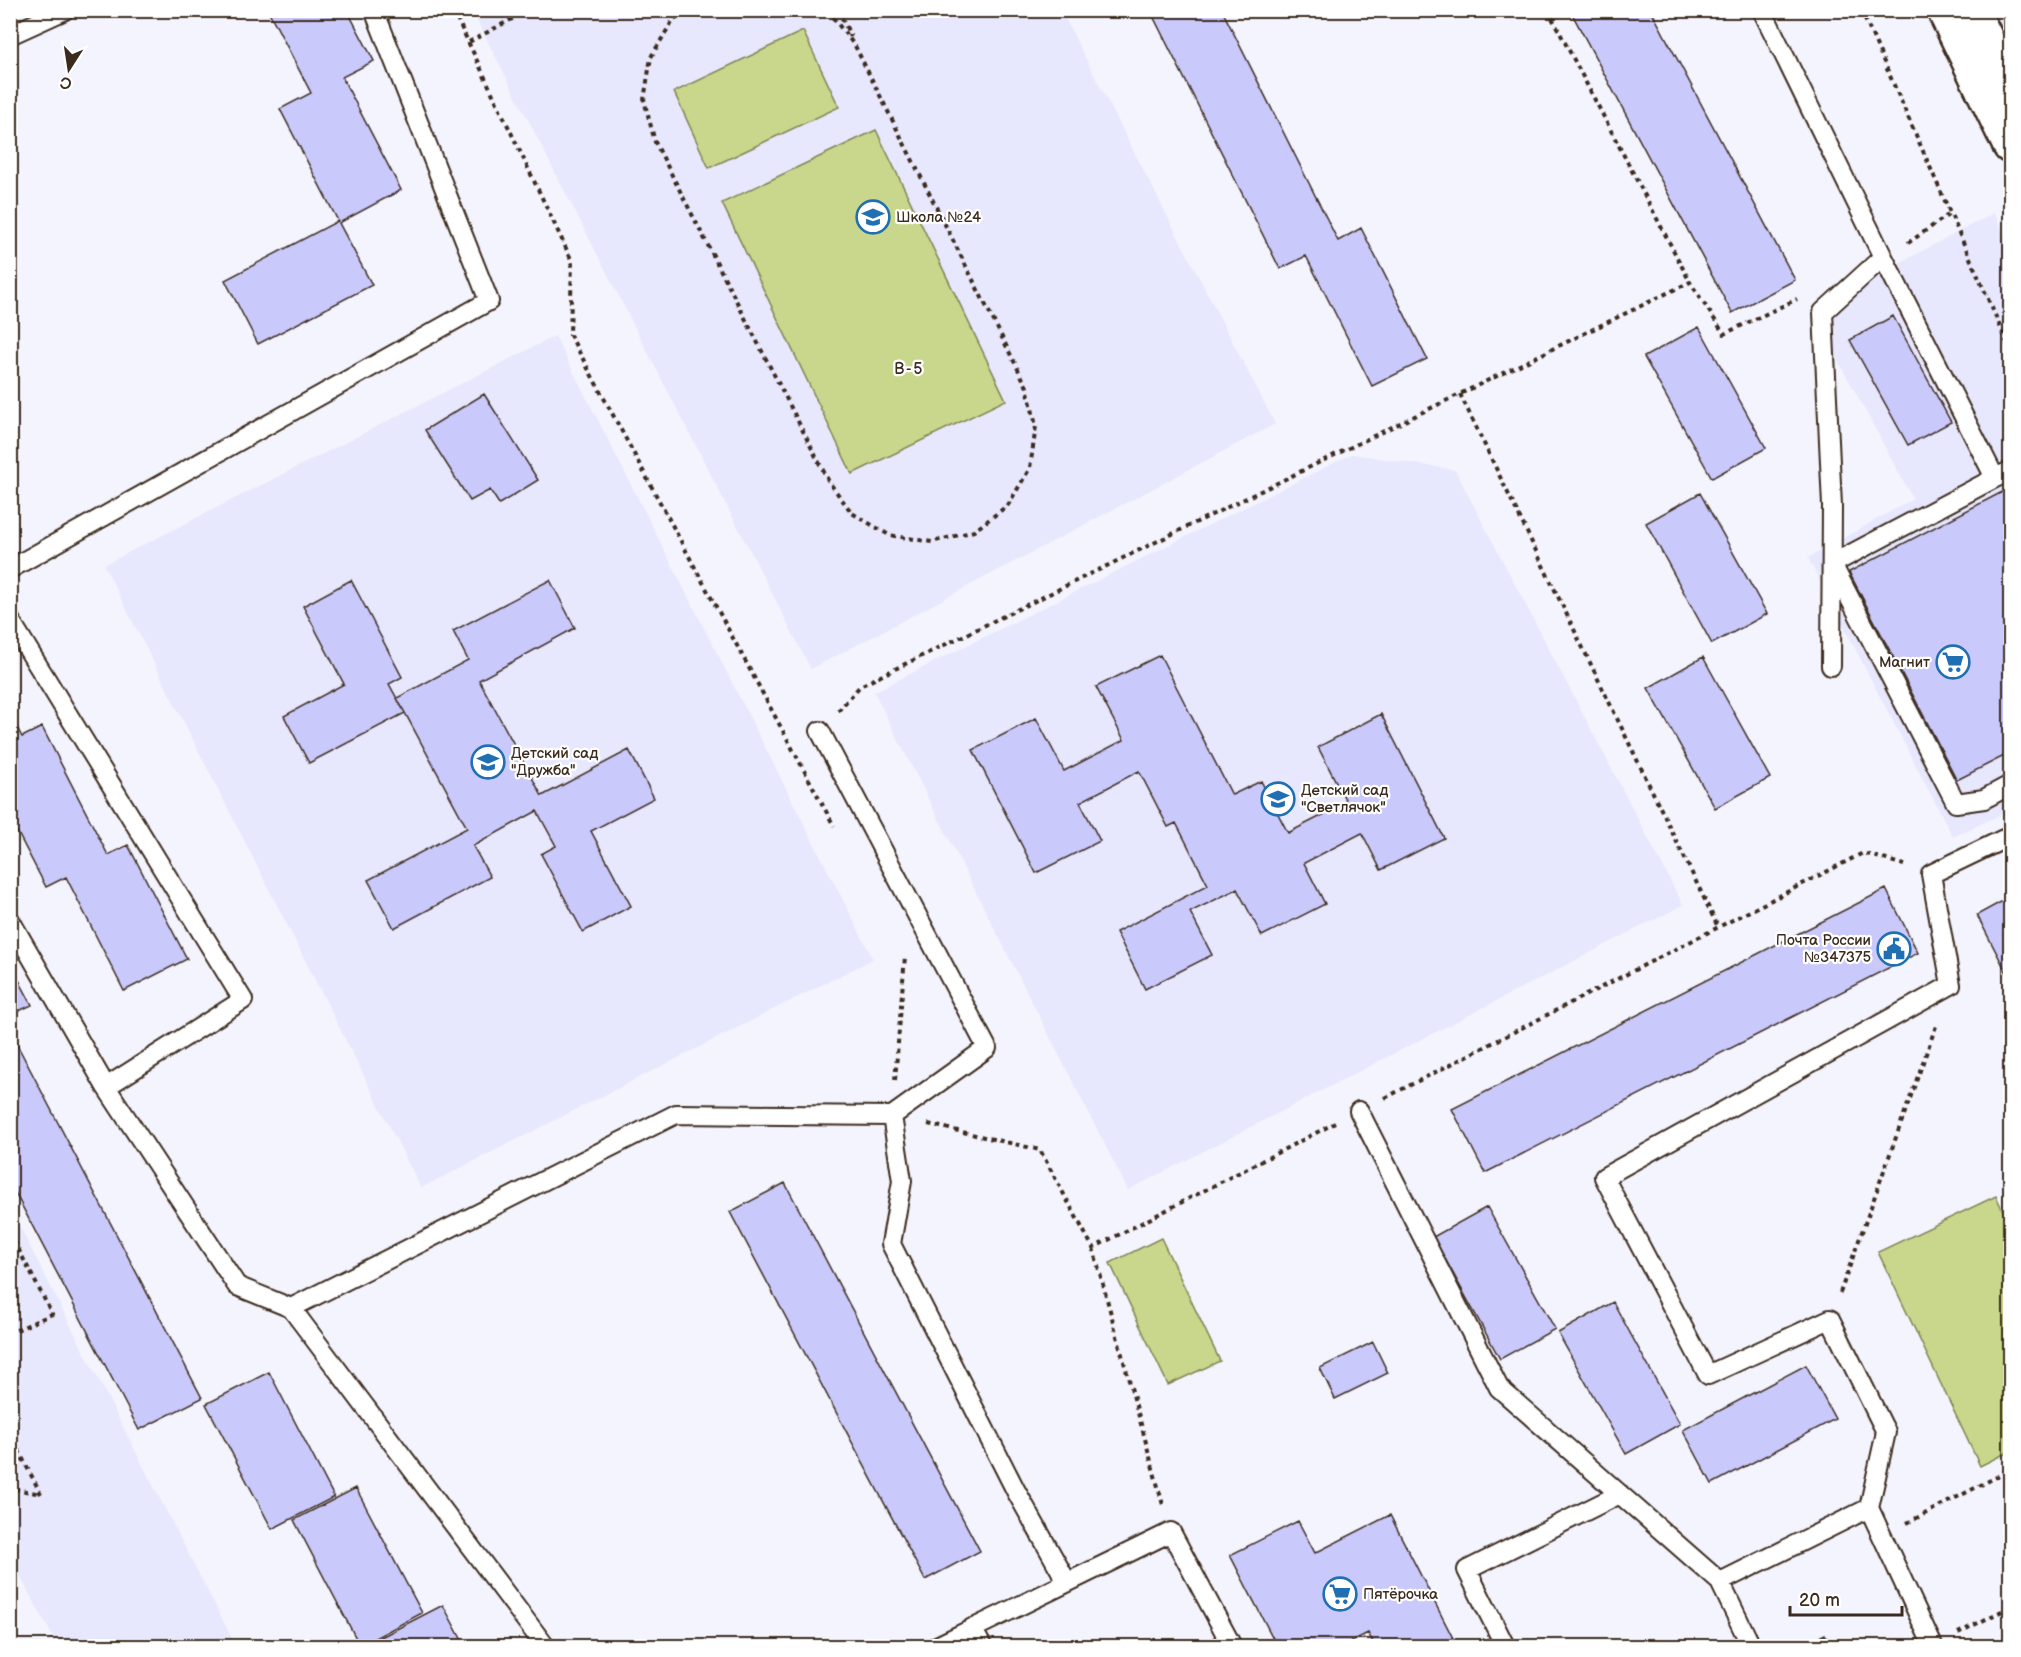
<svg xmlns="http://www.w3.org/2000/svg" width="2021" height="1657" viewBox="0 0 2021 1657" font-family="'Balsamiq Sans',sans-serif">
	<style>
		.built { fill: #e7e7fd }
		.green { fill: #c8d78b; stroke: #828054; stroke-width: 1.5 }
		.building { fill: #c9c9fc; stroke: #3b2a1e; stroke-width: 1.5 }
		.lines { fill: none; stroke-linecap: round; stroke-linejoin: round }
		.lane-casing { stroke: #3b2a1e; stroke-width: 22 }
		.secondary-casing { stroke: #3b2a1e; stroke-width: 38 }
		.path { stroke: #3b2a1e; stroke-width: 4; stroke-dasharray: 4.5 4.5; stroke-linecap: butt }
		.lane { stroke: #fff; stroke-width: 18 }
		.secondary { stroke: #fff; stroke-width: 33 }
		.labels { text-anchor: middle; stroke-width: 4.5; stroke-linejoin: round; paint-order: stroke }
		.poi-label { font-size: 15px; fill: #3b2a1e; stroke: #fff; text-anchor: start }
		.neighbourhood-label { font-size: 16px; letter-spacing: 1.5px; fill: #3b2a1e; stroke: #fff }
	</style>
	<rect width="100%" height="100%" fill="#f4f4fe"/>
	<filter id="ink" filterUnits="userSpaceOnUse"><feTurbulence type="fractalNoise" baseFrequency=".0167" numOctaves="2"/><feDisplacementMap in="SourceGraphic" scale="12" xChannelSelector="R" yChannelSelector="G"/><feConvolveMatrix kernelMatrix="1 2 1 2 8 2 1 2 1" color-interpolation-filters="sRGB"/></filter>
	<g filter="url(#ink)">
		<path class="built" d="M 472,11 L 1061,11 L 1275,424 L 811,669 Z
			M 1994,213 L 2010,248 L 2010,810 L 1953,837 L 1808,558 L 1913,499 L 1811,310 Z
			M 555,336 L 873,959 L 421,1188 L 104,565 Z
			M 1352,454 L 1455,470 L 1683,905 L 1128,1190 L 874,692 Z
			M 10,1210 L 11,1210 L 236,1646 L 58,1646 L 11,1559 Z"/>
		<path class="green" d="M 803,31 L 839,107 L 709,168 L 674,92 Z
			M 876,130 L 1006,400 L 852,474 L 722,203 Z
			M 1996,1196 L 2010,1226 L 2010,1451 L 1980,1466 L 1878,1252 Z
			M 1161,1238 L 1220,1361 L 1168,1385 L 1110,1263 Z"/>
		<path class="building" d="M 268,10 L 347,10 L 374,61 L 342,77 L 401,190 L 339,223 L 372,285 L 258,344 L 225,280 L 338,221 L 280,109 L 311,93 Z
			M 1150,10 L 1222,10 L 1338,241 L 1361,228 L 1427,359 L 1372,386 L 1306,256 L 1280,269 Z
			M 1570,10 L 1651,10 L 1795,280 L 1732,313 Z
			M 1893,316 L 1951,422 L 1908,445 L 1850,340 Z
			M 1699,327 L 1766,448 L 1712,478 L 1644,357 Z
			M 484,394 L 538,480 L 499,504 L 490,490 L 470,501 L 425,430 Z
			M 2006,490 L 2010,498 L 2010,753 L 1957,780 L 1849,572 Z
			M 1700,493 L 1767,614 L 1712,644 L 1646,523 Z
			M 351,580 L 402,677 L 389,684 L 405,713 L 309,763 L 284,716 L 344,684 L 303,606 Z
			M 550,580 L 575,628 L 479,680 L 542,796 L 629,750 L 654,798 L 591,831 L 631,906 L 583,932 L 541,854 L 556,846 L 537,811 L 473,846 L 490,877 L 394,928 L 368,880 L 467,828 L 397,698 L 468,660 L 453,631 Z
			M 1160,655 L 1232,795 L 1261,781 L 1288,833 L 1347,803 L 1318,747 L 1381,714 L 1444,838 L 1381,870 L 1362,833 L 1304,863 L 1325,904 L 1262,936 L 1237,889 L 1190,912 L 1212,955 L 1145,989 L 1116,932 L 1208,885 L 1176,823 L 1168,827 L 1139,771 L 1080,802 L 1100,841 L 1036,873 L 973,750 L 1036,718 L 1064,771 L 1124,740 L 1096,687 Z
			M 1703,657 L 1770,778 L 1715,808 L 1648,688 Z
			M 10,714 L 22,737 L 42,727 L 108,855 L 128,845 L 187,959 L 124,991 L 66,877 L 46,887 L 10,818 Z
			M 1886,889 L 1918,953 L 1485,1173 L 1452,1109 Z
			M 2010,897 L 2010,979 L 1977,915 Z
			M 10,963 L 32,1005 L 10,1015 Z
			M 10,1031 L 202,1398 L 139,1430 L 10,1183 Z
			M 785,1183 L 980,1551 L 925,1580 L 730,1212 Z
			M 1487,1207 L 1555,1329 L 1500,1359 L 1433,1237 Z
			M 1487,1207 L 1555,1329 L 1500,1359 L 1433,1237 Z
			M 1613,1302 L 1680,1424 L 1626,1454 L 1558,1333 Z
			M 1613,1302 L 1680,1424 L 1626,1454 L 1558,1333 Z
			M 1373,1342 L 1388,1373 L 1335,1399 L 1320,1368 Z
			M 1806,1365 L 1835,1419 L 1712,1484 L 1683,1430 Z
			M 1806,1365 L 1835,1419 L 1712,1484 L 1683,1430 Z
			M 269,1372 L 334,1497 L 272,1529 L 206,1404 Z
			M 356,1488 L 422,1613 L 360,1646 L 294,1520 Z
			M 1390,1515 L 1457,1646 L 1375,1646 L 1368,1633 L 1342,1646 L 1277,1646 L 1230,1555 L 1298,1521 L 1315,1553 Z
			M 443,1605 L 465,1646 L 386,1646 L 381,1637 Z
			M 1825,1634 L 1831,1646 L 1801,1646 Z"/>
		<g class="lines">
			<g class="lane-casing">
				<path id="lane" d="M 1762,10 L 1883,257 L 1823,312 L 1832,506 L 1831,666
					M 10,35 L 65,10
					M 1883,257 L 1995,478 L 2010,471
					M 1995,478 L 1832,564 L 1956,803 L 1984,799 L 2010,785
					M 10,569 L 489,301 L 374,10
					M 10,620 L 243,1000 L 106,1087
					M 10,920 L 106,1087 L 237,1286 L 291,1308 L 676,1114 L 892,1116 L 987,1048 L 820,731
					M 1359,1111 L 1499,1388 L 1720,1582 L 1869,1508
					M 892,1116 L 902,1181 L 891,1244 L 1016,1491 L 1067,1582
					M 291,1308 L 545,1646
					M 1720,1582 L 1751,1646
					M 972,1628 L 982,1646
					M 937,1646 L 1171,1532 L 1232,1646
					M 1505,1646 L 1467,1570 L 1620,1494
					M 1933,1646 L 1869,1508 L 1886,1432 L 1830,1319 L 1708,1375 L 1604,1177 L 1951,985 L 1931,874 L 2010,836"/>
			</g>
			<g class="secondary-casing">
				<path id="secondary" d="M 1944,10 L 2010,146
					M 1972,10 L 2010,87"/>
			</g>
			<path class="path" d="M 453,10 L 572,261 L 570,335 L 834,826
				M 685,10 L 673,20 L 651,57 L 644,100 L 655,142 L 829,482 L 852,513 L 889,535 L 932,542 L 974,531 L 1008,505 L 1030,468 L 1036,426 L 1027,387 L 855,46 L 827,10
				M 838,10 L 851,37
				M 1548,10 L 1690,282
				M 1861,10 L 2010,349
				M 469,42 L 529,10
				M 1908,243 L 1951,213
				M 1460,394 L 1718,927
				M 838,711 L 860,686 L 1690,282 L 1724,334 L 1797,299
				M 895,1080 L 905,956
				M 1385,1098 L 1863,853 L 1904,865
				M 928,1124 L 1040,1150 L 1093,1248 L 1335,1123
				M 10,1233 L 52,1314 L 10,1333
				M 1093,1248 L 1163,1505
				M 1840,1293 L 1936,1026
				M 10,1434 L 41,1494 L 10,1488
				M 1907,1523 L 2010,1470
				M 1958,1633 L 2010,1607
				M 1990,1646 L 2010,1636"/>
			<use href="#lane" class="lane"/>
			<use href="#secondary" class="secondary"/>
		</g>
	</g>
	<defs>
		<g id="school-ring" transform="scale(1.725)"><circle r="9.5" fill="#fff" stroke="#1f6fb2" stroke-width="1.5"/><path d="M0-5L7-2L0 1L-7-2ZM-4 1L0 2.5L4 1V4Q0 6-4 4Z" fill="#1f6fb2"/></g>
		<g id="supermarket-ring" transform="scale(1.725)"><circle r="9.5" fill="#fff" stroke="#1f6fb2" stroke-width="1.5"/><path d="M-6-5.5h2.5l.6 2H6L4.5 2H-2.5L-4.4-4H-6ZM-1.5 3.2a1.3 1.3 0 1 0 .1 0ZM3 3.2a1.3 1.3 0 1 0 .1 0Z" fill="#1f6fb2"/></g>
		<g id="civic-ring" transform="scale(1.725)"><circle r="9.5" fill="#fff" stroke="#1f6fb2" stroke-width="1.5"/><path d="M-.6-6.5H3V-4.5H.6V-3L4-1V1h2V6H-6V1h2V-1L-.6-3ZM-1.2 2.5V6h2.4V2.5Z" fill="#1f6fb2"/></g>
	</defs>
	<g fill-rule="evenodd">
		<use href="#school-ring" x="873" y="217"/>
		<use href="#supermarket-ring" x="1953" y="662"/>
		<use href="#school-ring" x="488" y="762"/>
		<use href="#school-ring" x="1278" y="799"/>
		<use href="#civic-ring" x="1894" y="949"/>
		<use href="#supermarket-ring" x="1340" y="1594"/>
	</g>
	<g class="labels">
		<g class="poi-label">
			<text x="896" y="222">Школа №24</text>
			<text x="1930" y="667" text-anchor="end">Магнит</text>
			<text x="511" y="758">Детский сад<tspan x="511" dy="17">"Дружба"</tspan></text>
			<text x="1301" y="795">Детский сад<tspan x="1301" dy="17">"Светлячок"</tspan></text>
			<text x="1871" y="945" text-anchor="end">Почта России<tspan x="1871" dy="17">№347375</tspan></text>
			<text x="1363" y="1599">Пятёрочка</text>
		</g>
		<g class="neighbourhood-label">
			<text x="909" y="374">В-5</text>
		</g>
	</g>
	<rect width="2021" height="1657" fill="none" stroke="#fff" stroke-width="36"/>
	<rect x="18" y="18" width="1985" height="1621" fill="none" stroke="#3b2a1e" stroke-width="2" filter="url(#ink)"/>
	<g transform="translate(69 69) rotate(192)" stroke="#ffffff" stroke-width="4.5" paint-order="stroke">
	<path d="M0-4.5L10 22L0 15L-10 22Z" fill="#3b2a1e"/>
	<text y="-9" font-size="16" font-weight="bold" text-anchor="middle" fill="#3b2a1e">С</text>
	</g>
	<path d="M1790 1606v9h112v-9" fill="none" stroke="#3b2a1e" stroke-width="3"/>
	<text x="1799" y="1606" font-size="18" fill="#3b2a1e" stroke="#ffffff" stroke-width="4.5" paint-order="stroke">20 m</text>
</svg>
